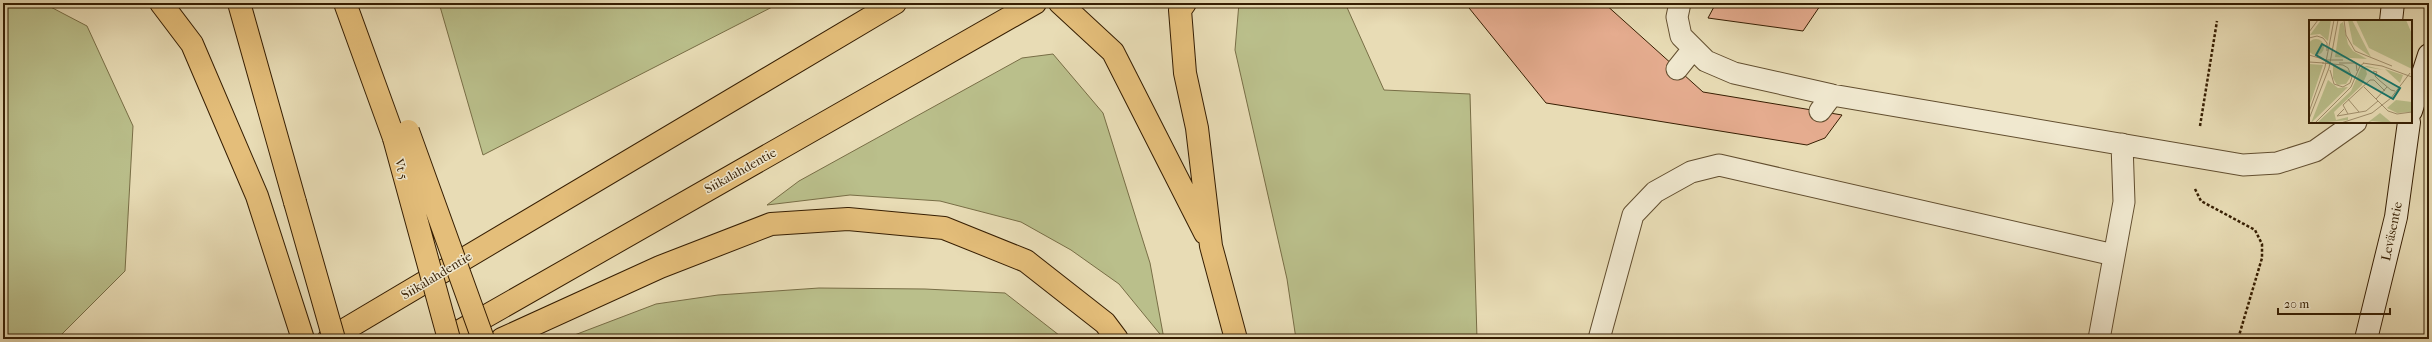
<svg xmlns="http://www.w3.org/2000/svg" width="2432" height="342" viewBox="0 0 2432 342" font-family="'IM FELL French Canon',serif">
	<style>
		.green { fill: #babf8b; stroke: #786e46 }
		.building { fill: #e5ac8f; stroke: #361e02 }
		.lines { fill: none; stroke-linecap: round; stroke-linejoin: round }
		.lane-casing { stroke: #624e2f; stroke-width: 23 }
		.secondary-casing { stroke: #361e02; stroke-width: 24 }
		.primary-casing { stroke: #361e02; stroke-width: 24 }
		.highway-casing { stroke: #361e02; stroke-width: 24 }
		.path { stroke: #361e02; stroke-width: 2.5; stroke-dasharray: 3 2; stroke-linecap: butt }
		.lane { stroke: #f0e8cf; stroke-width: 21 }
		.secondary { stroke: #f0e8cf; stroke-width: 22 }
		.primary { stroke: #e4be7a; stroke-width: 22 }
		.highway { stroke: #e4be7a; stroke-width: 22 }
		.highway-bridge-casing { stroke: #361e02; stroke-width: 24; stroke-linecap: butt }
		.highway-bridge { stroke: #e4be7a; stroke-width: 22 }
		.labels { text-anchor: middle; stroke-width: 3; stroke-linejoin: round; paint-order: stroke }
		.street-label { font-size: 13px; fill: #361e02; stroke: #f0e8cf }
		.inset-road { fill: none; stroke: #a1906d; stroke-width: 1 }
		.view { fill: #0f766e; fill-opacity: 0.15; stroke: #0f766e; stroke-width: 2 }
		.inset-edge { fill: none; stroke: #361e02; stroke-width: 2 }
	</style>
	<rect width="100%" height="100%" fill="#e8dcb5"/>
	<filter id="stains"><feTurbulence type="fractalNoise" baseFrequency=".005" numOctaves="4"/><feColorMatrix values="0 0 0 0 .2 0 0 0 0 .09 0 0 0 0 .02 0 0 0 .5 -.17"/></filter>
	<radialGradient id="worn" r=".72"><stop offset=".6" stop-color="#630" stop-opacity="0"/><stop offset="1" stop-color="#630" stop-opacity=".3"/></radialGradient>
	<path class="green" d="M 3,3 L 43,3 L 87,26 L 133,126 L 125,271 L 57,339 L 3,339 Z
		M 439,3 L 780,3 L 483,155 Z
		M 1239,3 L 1345,3 L 1384,90 L 1470,94 L 1477,339 L 1296,339 L 1287,279 L 1235,50 Z
		M 1053,54 L 1103,113 L 1150,263 L 1164,339 L 1119,284 L 1071,250 L 1021,222 L 940,201 L 850,195 L 767,205 L 799,181 L 1022,58 Z
		M 819,288 L 925,289 L 1005,293 L 1064,339 L 564,339 L 656,304 L 718,295 Z"/>
	<path class="building" d="M 1465,3 L 1604,3 L 1703,92 L 1842,115 L 1825,138 L 1807,145 L 1546,103 Z
		M 1716,3 L 1822,3 L 1803,31 L 1708,18 Z"/>
	<g class="lines">
		<g class="lane-casing">
			<path id="lane" d="M 1680,3 L 1677,17 L 1681,36 L 1706,61 L 1734,73 L 1832,95 L 2243,165 L 2277,163 L 2315,151 L 2356,122
				M 1677,69 L 1693,49
				M 1820,111 L 1832,95
				M 1599,339 L 1633,215 L 1655,192 L 1691,172 L 1719,165 L 2114,255
				M 2099,339 L 2124,202 L 2122,144"/>
		</g>
		<g class="secondary-casing">
			<path id="secondary" d="M 2391,21 L 2393,3
				M 2411,111 L 2429,55
				M 2366,339 L 2396,217 L 2409,122"/>
		</g>
		<g class="primary-casing">
			<path id="primary" d="M 329,339 L 895,3
				M 446,339 L 1035,3"/>
		</g>
		<g class="highway-casing">
			<path id="highway" d="M 161,3 L 192,44 L 257,196 L 303,339
				M 239,3 L 295,202
				M 345,3 L 394,138
				M 1060,3 L 1113,52 L 1205,233
				M 1185,3 L 1180,10 L 1185,73 L 1197,128 L 1211,246 L 1236,339
				M 502,339 L 660,267 L 771,224 L 848,219 L 944,228 L 1026,261 L 1105,323 L 1117,339"/>
		</g>
		<path class="path" d="M 2200,126 L 2217,21
			M 2195,189 L 2201,201 L 2255,230 L 2262,244 L 2262,258 L 2238,339"/>
		<use href="#lane" class="lane"/>
		<use href="#secondary" class="secondary"/>
		<use href="#primary" class="primary"/>
		<use href="#highway" class="highway"/>
		<g class="highway-bridge-casing">
			<path id="highway-bridge" d="M 408,131 L 483,339
				M 394,138 L 449,339
				M 295,202 L 334,339"/>
		</g>
		<use href="#highway-bridge" class="highway-bridge"/>
	</g>
	<g class="labels">
		<g class="street-label">
			<text transform="translate(402 169) rotate(75)" y="5">Vt 5</text>
			<text transform="translate(740 170) rotate(-29)" y="5">Siikalahdentie</text>
			<text transform="translate(2391 231) rotate(-78)" y="5">Leväsentie</text>
			<text transform="translate(436 275) rotate(-31)" y="5">Siikalahdentie</text>
		</g>
	</g>
	<g transform="translate(2309 20)">
		<rect width="103" height="103" fill="#e8dcb5"/>
		<path d="M 12,0 L 22,0 L 19,21 L 11,14 L 1,15 ZM 39,0 L 43,0 L 62,37 L 44,24 ZM 47,0 L 97,0 L 103,14 L 103,49 L 60,28 ZM 34,2 L 39,24 L 44,31 L 58,39 L 26,37 L 31,4 ZM-1 27a8 8 0 1 1 16 0a8 8 0 1 1-16 0ZM 0,44 L 14,45 L 0,87 ZM 24,45 L 40,51 L 42,56 L 37,64 L 28,65 L 24,58 ZM 58,46 L 75,50 L 56,47 L 58,54 L 53,65 L 25,92 L 27,100 L 39,97 L 39,100 L 8,103 L 42,71 L 52,48 ZM 76,49 L 94,55 L 91,63 L 80,53 ZM 19,60 L 29,68 L 39,67 L 2,103 ZM 87,80 L 103,82 L 103,92 L 88,93 L 78,88 ZM 71,93 L 83,103 L 63,101 L 58,103 Z" fill="#babf8b"/>
		<path class="inset-road" d="M 35,0 L 37,15 L 46,31 L 83,46M 0,12 L 9,0M 0,18 L 8,16 L 14,18 L 18,23 L 18,31M 0,35 L 17,40M 18,40 L 34,40M 42,40 L 47,43 L 48,51M 0,42 L 15,43M 13,43 L 34,45 L 39,48 L 43,57 L 41,63 L 34,67 L 25,64 L 21,50M 30,43 L 47,43M 54,43 L 73,46 L 103,57M 64,51 L 68,52 L 66,56 L 70,60 L 82,70 L 86,71M 55,67 L 79,91 L 88,94 L 103,92M 39,79 L 50,92M 67,79 L 78,67M 35,89 L 28,96 L 57,91 L 69,81M 0,92 L 16,47 L 25,0M 39,94 L 34,85 L 61,60 L 65,60 L 76,71M 0,99 L 20,48 L 29,0M 6,103 L 42,67 L 51,46 L 55,43M 32,103 L 63,93 L 82,78 L 101,53"/>
		<path class="view" d="M 13,24 L 91,68 L 84,79 L 7,35 Z"/>
		<rect width="103" height="103" class="inset-edge"/>
	</g>
	<rect width="2432" height="342" fill="none" stroke="#e8dcb5" stroke-width="16"/>
	<rect x="4" y="4" width="2424" height="334" fill="none" stroke="#361e02" stroke-width="2"/>
	<rect x="8" y="8" width="2416" height="326" fill="none" stroke="#361e02"/>
	<path d="M2278 308v6h112v-6" fill="none" stroke="#361e02" stroke-width="2"/>
	<text x="2284" y="308" font-size="12" fill="#361e02" stroke="#f0e8cf" stroke-width="3" paint-order="stroke">20 m</text>
	<rect width="100%" height="100%" filter="url(#stains)"/>
	<rect width="100%" height="100%" fill="url(#worn)"/>
</svg>
